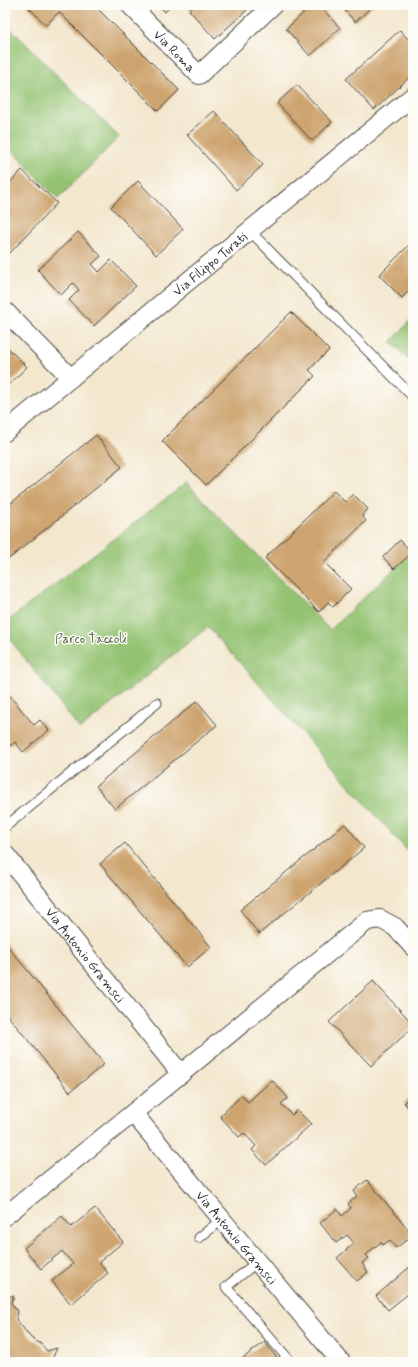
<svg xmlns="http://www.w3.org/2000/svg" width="418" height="1367" viewBox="0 0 418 1367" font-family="Mynerve,sans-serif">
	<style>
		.green { fill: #93c271; stroke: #5f764e }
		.building { fill: #cda46f }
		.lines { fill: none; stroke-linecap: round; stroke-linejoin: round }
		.service-casing { stroke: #494743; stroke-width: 11 }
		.minor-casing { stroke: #494743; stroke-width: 20 }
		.service { stroke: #fff; stroke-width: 9 }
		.minor { stroke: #fff; stroke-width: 18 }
		.labels { text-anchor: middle; stroke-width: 3; stroke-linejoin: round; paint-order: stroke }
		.street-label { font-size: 13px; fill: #2b2b2b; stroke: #fdfcf7 }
		.park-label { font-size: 13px; fill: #4f6044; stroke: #fdfcf7 }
	</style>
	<rect width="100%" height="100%" fill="#fdfcf7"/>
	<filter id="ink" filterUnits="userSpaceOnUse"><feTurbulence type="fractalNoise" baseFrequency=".025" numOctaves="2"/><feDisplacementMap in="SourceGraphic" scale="8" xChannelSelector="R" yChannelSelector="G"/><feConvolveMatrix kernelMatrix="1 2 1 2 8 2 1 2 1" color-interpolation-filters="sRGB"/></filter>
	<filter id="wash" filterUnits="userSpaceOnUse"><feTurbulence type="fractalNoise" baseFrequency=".012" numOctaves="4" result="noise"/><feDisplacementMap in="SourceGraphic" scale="16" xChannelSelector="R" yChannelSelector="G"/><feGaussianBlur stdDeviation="0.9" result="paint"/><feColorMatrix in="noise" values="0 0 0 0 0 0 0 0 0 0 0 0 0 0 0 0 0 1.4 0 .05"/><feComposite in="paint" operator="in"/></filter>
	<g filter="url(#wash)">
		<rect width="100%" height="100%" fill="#f3e7ce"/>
		<path class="green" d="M 5,23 L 119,137 L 58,199 L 5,143 Z
			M 413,318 L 413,364 L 391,342 Z
			M 186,483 L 330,630 L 413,551 L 413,857 L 208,627 L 80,729 L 5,633 L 5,623 Z"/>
		<g id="blocks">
			<path class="building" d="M 26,5 L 94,5 L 179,90 L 158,111 L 59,12 L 46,25 Z
				M 158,5 L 172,5 L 165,12 Z
				M 195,5 L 246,5 L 245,6 L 248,9 L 215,39 L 189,10 Z
				M 312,5 L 319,5 L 340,28 L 310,56 L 286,29 Z
				M 340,5 L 374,5 L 355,22 Z
				M 400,30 L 413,45 L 413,74 L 374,110 L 346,79 Z
				M 297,85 L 332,122 L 312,141 L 277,103 Z
				M 214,111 L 263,165 L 236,190 L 187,135 Z
				M 22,170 L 57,203 L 10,253 L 5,248 L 5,188 Z
				M 138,181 L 183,229 L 156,255 L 111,207 Z
				M 78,232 L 101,256 L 92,264 L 99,272 L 111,260 L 136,286 L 94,326 L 69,300 L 79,290 L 73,283 L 61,295 L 38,270 Z
				M 413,241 L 413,287 L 402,298 L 379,275 Z
				M 291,312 L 329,350 L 309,370 L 315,376 L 206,485 L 162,441 Z
				M 5,345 L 27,367 L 5,388 Z
				M 96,435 L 122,467 L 5,562 L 5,508 Z
				M 334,491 L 345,502 L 353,494 L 368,509 L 362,516 L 366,521 L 324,562 L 351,589 L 333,607 L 328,602 L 319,612 L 265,558 Z
				M 400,540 L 412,553 L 394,569 L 383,557 Z
				M 5,690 L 34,725 L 40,720 L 49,730 L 23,752 L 15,742 L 10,746 L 5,740 Z
				M 197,701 L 217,725 L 115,809 L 96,786 Z
				M 345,824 L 364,848 L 259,934 L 240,910 Z
				M 125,843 L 211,947 L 187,967 L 100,864 Z
				M 5,943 L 104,1064 L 70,1092 L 5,1012 Z
				M 373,981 L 413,1024 L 413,1027 L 371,1066 L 329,1022 Z
				M 272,1080 L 288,1098 L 281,1104 L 292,1115 L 297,1110 L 311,1124 L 266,1165 L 252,1150 L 256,1146 L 244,1133 L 239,1137 L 220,1116 L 242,1095 L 248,1102 Z
				M 413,1095 L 413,1113 L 404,1103 Z
				M 367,1180 L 413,1235 L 396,1248 L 390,1240 L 383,1245 L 381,1242 L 366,1255 L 369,1258 L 362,1263 L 368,1272 L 357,1281 L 337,1258 L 354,1243 L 347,1235 L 336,1243 L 320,1223 L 337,1209 L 342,1216 L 351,1208 L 348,1204 L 357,1196 L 354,1191 Z
				M 95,1208 L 123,1242 L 99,1262 L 108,1273 L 71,1304 L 52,1281 L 73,1264 L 62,1251 L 41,1269 L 24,1248 L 62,1216 L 71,1227 Z
				M 413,1264 L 413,1290 L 388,1310 L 376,1296 Z
				M 14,1295 L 11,1303 L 17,1311 L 16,1319 L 31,1338 L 41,1344 L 47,1351 L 57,1348 L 52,1359 L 55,1362 L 8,1362 L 5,1358 L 5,1298 Z
				M 265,1342 L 280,1362 L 246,1362 L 243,1358 Z"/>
		</g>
	</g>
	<g filter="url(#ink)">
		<use href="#blocks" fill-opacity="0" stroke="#494743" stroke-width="1"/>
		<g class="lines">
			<g class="service-casing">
				<path id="service" d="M 249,230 L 413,397
					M 5,827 L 157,703
					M 199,1238 L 222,1219
					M 257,1262 L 226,1287 L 291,1362"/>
			</g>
			<g class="minor-casing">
				<g id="minor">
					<path id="s1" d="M 130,5 L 199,75 L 273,5"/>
					<path d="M 5,311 L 71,378"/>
					<path id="s2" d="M 5,432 L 413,96"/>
					<path id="s3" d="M 5,854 L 181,1074"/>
					<path id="s4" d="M 133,1113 L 341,1362"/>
					<path d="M 5,1216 L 133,1113 L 367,921 L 380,919 L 395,927 L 413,947"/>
				</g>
			</g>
			<use href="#service" class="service"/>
			<use href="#minor" class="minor"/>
		</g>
	</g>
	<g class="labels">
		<g class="street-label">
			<text dy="5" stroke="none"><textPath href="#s1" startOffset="64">Via Roma</textPath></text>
			<text dy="5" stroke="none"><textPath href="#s2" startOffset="265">Via Filippo Turati</textPath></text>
			<text dy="5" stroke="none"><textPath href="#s3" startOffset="129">Via Antonio Gramsci</textPath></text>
			<text dy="5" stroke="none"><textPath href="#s4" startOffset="162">Via Antonio Gramsci</textPath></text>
		</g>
		<g class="park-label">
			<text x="91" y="643">Parco Taccoli</text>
		</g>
	</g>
	<rect width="418" height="1367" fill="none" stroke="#fdfcf7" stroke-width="20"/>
</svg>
